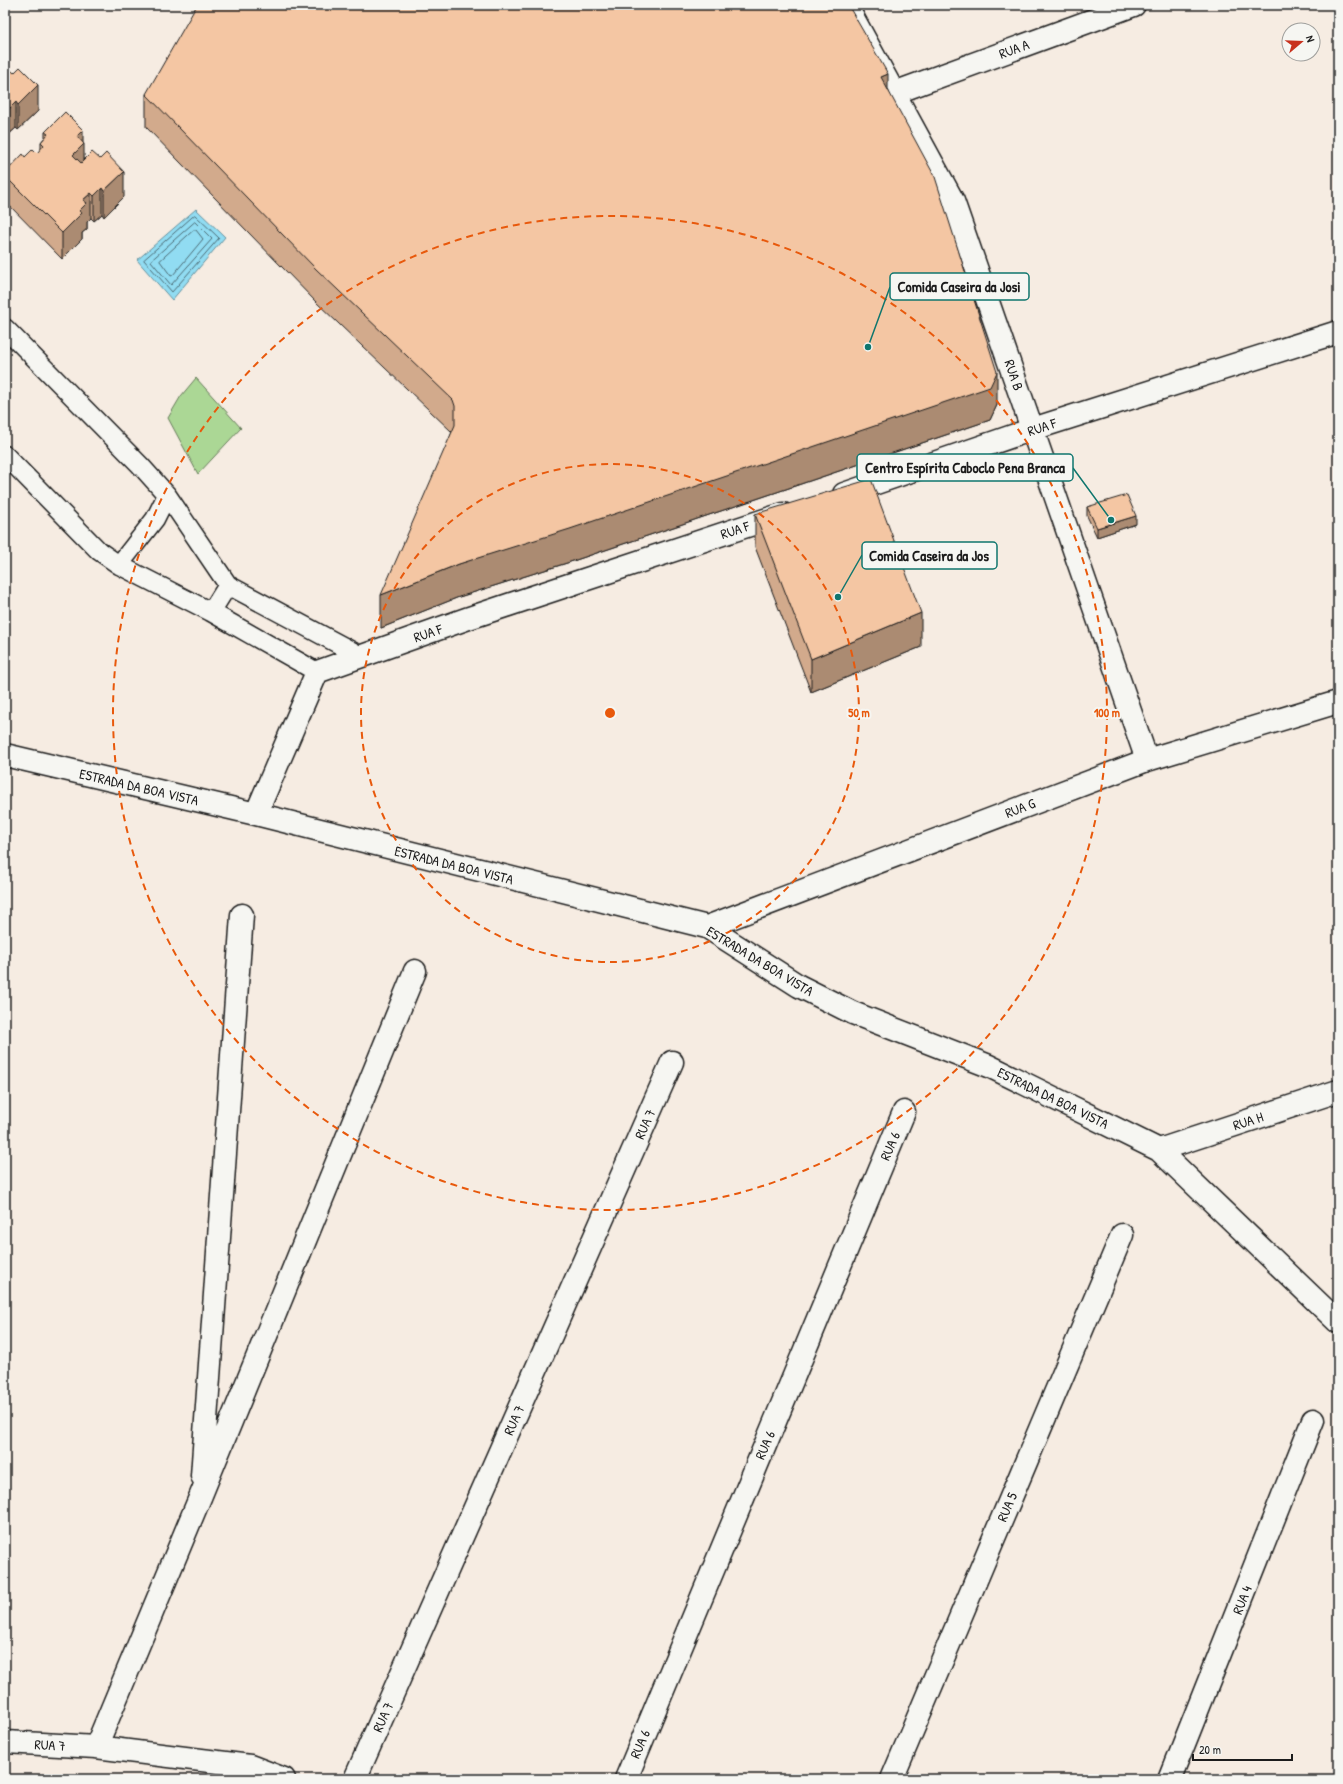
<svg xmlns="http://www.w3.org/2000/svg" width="1343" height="1784" viewBox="0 0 1343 1784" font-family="'Patrick Hand',sans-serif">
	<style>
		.green { fill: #abd795; stroke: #647a58 }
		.water { fill: #91dcf2; stroke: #628f9c }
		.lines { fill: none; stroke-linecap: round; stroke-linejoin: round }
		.shore { stroke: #4b6972; stroke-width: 1 }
		.lane-casing { stroke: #1c1c1c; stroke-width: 21 }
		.street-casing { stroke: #1c1c1c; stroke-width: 25 }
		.lane { stroke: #f6f6f2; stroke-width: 18 }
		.street { stroke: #f6f6f2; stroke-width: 22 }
		.wall { fill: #d2aa8c; stroke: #1c1c1c }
		.shaded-wall { fill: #ab8b72; stroke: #1c1c1c }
		.building { fill: #f4c6a3; stroke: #1c1c1c }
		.ring { fill: none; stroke: #e8590c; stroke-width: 2; stroke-dasharray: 7 5 }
		.labels { text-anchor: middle; stroke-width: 4; stroke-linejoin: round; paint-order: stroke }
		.street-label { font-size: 14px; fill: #1c1c1c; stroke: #f6f6f2 }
		.centre { fill: #e8590c; stroke: #f6f6f2; stroke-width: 2 }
		.ring-label { font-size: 12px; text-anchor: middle; font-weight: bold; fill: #e8590c; stroke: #f6f6f2; stroke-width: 4; stroke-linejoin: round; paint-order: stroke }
		.leader { fill: none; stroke: #0f766e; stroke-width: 1.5 }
		.callout-dot { fill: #0f766e; stroke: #f6f6f2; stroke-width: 1.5 }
		.callout { fill: #f6f6f2; stroke: #0f766e; stroke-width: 1.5 }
		.callout-label { font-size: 15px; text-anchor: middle; font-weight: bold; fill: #1c1c1c }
	</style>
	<rect width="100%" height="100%" fill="#f6ece2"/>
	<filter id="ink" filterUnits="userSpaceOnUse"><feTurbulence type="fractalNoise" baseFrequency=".025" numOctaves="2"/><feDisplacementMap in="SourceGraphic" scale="8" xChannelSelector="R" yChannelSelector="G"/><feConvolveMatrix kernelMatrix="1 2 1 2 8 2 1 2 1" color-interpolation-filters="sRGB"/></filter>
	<g filter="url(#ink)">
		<path class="green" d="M 196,378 L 241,428 L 198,474 L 168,418 L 181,396 Z"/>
		<path class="water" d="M 196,209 L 225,237 L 172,300 L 137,260 Z"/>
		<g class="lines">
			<path class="shore" d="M 195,215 L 219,238 L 172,292 L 144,260 Z
				M 195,222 L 212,239 L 171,285 L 151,261 Z
				M 194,230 L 196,230 L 203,239 L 173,275 L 171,276 L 160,261 Z"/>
			<g class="lane-casing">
				<path id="lane" d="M 5,328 L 140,465 L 167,495 L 228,585 L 361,656
					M 5,455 L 99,551 L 119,565 L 211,612 L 317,672
					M 119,565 L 155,519 L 167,495
					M 211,612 L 228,585"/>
			</g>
			<g class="street-casing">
				<path id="street" d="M 846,5 L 953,201 L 1147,760
					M 894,93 L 1134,5
					M 844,494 L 1033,429 L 1338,332
					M 5,755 L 256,814 L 707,927 L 799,986 L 853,1013 L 989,1066 L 1159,1150 L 1338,1322
					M 256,814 L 317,672 L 466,619 L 783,514
					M 707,927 L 1147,760 L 1338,702
					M 1159,1150 L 1338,1091
					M 202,1476 L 242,915
					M 5,1742 L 96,1747 L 250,1766 L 284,1779
					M 96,1747 L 201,1495 L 415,971
					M 355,1779 L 672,1062
					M 626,1779 L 904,1112
					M 892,1779 L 1122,1235
					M 1170,1779 L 1313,1420"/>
			</g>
			<use href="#lane" class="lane"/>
			<use href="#street" class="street"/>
		</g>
		<path class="wall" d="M 5,67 L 38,111 L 18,130 L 16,128 L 8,135 L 5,132 Z
			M 888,89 L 997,405 L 990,420 L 570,562 L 459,597 L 381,628 L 452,432 L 316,302 L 146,127 L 146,94 Z
			M 45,132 L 83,143 L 84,160 L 124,197 L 104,217 L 102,214 L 94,221 L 91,218 L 87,222 L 87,229 L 82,233 L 82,239 L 62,259 L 5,201 L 5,173 L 25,157 L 37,153 L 41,149 L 41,142 L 45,137 Z
			M 1087,507 L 1136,524 L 1097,537 L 1087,516 Z
			M 755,514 L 921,647 L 811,692 L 755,547 Z"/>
		<path class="shaded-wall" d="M 888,74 L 888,107 L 881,77 Z
			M 38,85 L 38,111 L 18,130 L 18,105 Z
			M 16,102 L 16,128 L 8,135 L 8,110 Z
			M 83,130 L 83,145 L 84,144 L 84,170 L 73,155 L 77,136 Z
			M 124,172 L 124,197 L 104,217 L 104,191 Z
			M 102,188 L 102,214 L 94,221 L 94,196 Z
			M 91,193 L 91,218 L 87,222 L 87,229 L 82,233 L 82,239 L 62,259 L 62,233 L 79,211 L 83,200 Z
			M 997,372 L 997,405 L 990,420 L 570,562 L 459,597 L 381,628 L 381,595 L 459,564 Z
			M 1136,516 L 1136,524 L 1097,537 L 1097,528 Z
			M 921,613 L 921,647 L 811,692 L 811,659 Z"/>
		<path class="building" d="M 197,5 L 848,5 L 888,74 L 881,77 L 935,177 L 997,372 L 990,387 L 570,529 L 459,564 L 381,595 L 455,425 L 455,406 L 453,400 L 316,269 L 146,94 Z
			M 6,66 L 14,73 L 20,67 L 38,85 L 18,105 L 16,102 L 8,110 L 5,106 L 5,67 Z
			M 65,112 L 83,130 L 77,136 L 84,144 L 73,155 L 81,163 L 92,152 L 100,159 L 106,153 L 124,172 L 104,191 L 102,188 L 94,196 L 91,193 L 83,200 L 87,203 L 79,211 L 82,213 L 62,233 L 5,176 L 5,173 L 23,154 L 25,157 L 33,149 L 37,153 L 44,145 L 41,142 L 48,134 L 45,132 Z
			M 871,479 L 921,613 L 811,659 L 755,514 Z
			M 1127,495 L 1136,516 L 1097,528 L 1087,507 Z"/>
	</g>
	<g class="ring">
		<circle cx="610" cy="713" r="249"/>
		<circle cx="610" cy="713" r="497"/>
	</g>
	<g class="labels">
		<g class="street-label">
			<text transform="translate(1014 49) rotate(-20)" y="5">RUA A</text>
			<text transform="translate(1014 375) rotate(71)" y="5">RUA B</text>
			<text transform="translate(1042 427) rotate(-18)" y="5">RUA F</text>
			<text transform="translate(735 530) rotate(-18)" y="5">RUA F</text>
			<text transform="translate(428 633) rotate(-19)" y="5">RUA F</text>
			<text transform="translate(139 787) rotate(13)" y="5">ESTRADA DA BOA VISTA</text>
			<text transform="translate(1020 808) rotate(-21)" y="5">RUA G</text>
			<text transform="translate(454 865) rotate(14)" y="5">ESTRADA DA BOA VISTA</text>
			<text transform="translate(760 961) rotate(31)" y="5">ESTRADA DA BOA VISTA</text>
			<text transform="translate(1053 1098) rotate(26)" y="5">ESTRADA DA BOA VISTA</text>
			<text transform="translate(1248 1121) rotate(-18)" y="5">RUA H</text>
			<text transform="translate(645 1124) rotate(-66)" y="5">RUA 7</text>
			<text transform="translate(890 1146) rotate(-67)" y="5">RUA 6</text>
			<text transform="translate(514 1420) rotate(-66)" y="5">RUA 7</text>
			<text transform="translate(765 1445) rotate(-67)" y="5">RUA 6</text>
			<text transform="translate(1007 1507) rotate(-67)" y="5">RUA 5</text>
			<text transform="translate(1242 1600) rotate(-68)" y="5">RUA 4</text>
			<text transform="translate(383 1717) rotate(-66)" y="5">RUA 7</text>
			<text transform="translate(640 1744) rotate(-67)" y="5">RUA 6</text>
			<text transform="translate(50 1745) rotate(3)" y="5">RUA 7</text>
		</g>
	</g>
	<circle cx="610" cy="713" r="6" class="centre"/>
	<g class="ring-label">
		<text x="859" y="717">50 m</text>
		<text x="1107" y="717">100 m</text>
	</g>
	<path class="leader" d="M868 347L890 287M1111 520L1073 468M838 597L862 555"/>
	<g class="callout-dot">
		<circle cx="868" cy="347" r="4"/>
		<circle cx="1111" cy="520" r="4"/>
		<circle cx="838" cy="597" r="4"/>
	</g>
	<g class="callout">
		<rect x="890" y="273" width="139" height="27" rx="4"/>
		<rect x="857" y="454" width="216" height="27" rx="4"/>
		<rect x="862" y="542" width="135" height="27" rx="4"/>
	</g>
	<g class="callout-label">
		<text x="959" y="292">Comida Caseira da Josi</text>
		<text x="965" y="473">Centro Espírita Caboclo Pena Branca</text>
		<text x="929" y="561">Comida Caseira da Jos</text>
	</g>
	<rect width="1343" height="1784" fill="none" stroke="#f6f6f2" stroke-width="20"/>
	<rect x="10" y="10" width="1323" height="1764" fill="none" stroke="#1c1c1c" stroke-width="1.5" filter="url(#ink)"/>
	<g transform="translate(1301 42) rotate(71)"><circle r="19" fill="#f6f6f2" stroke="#9f9f9c"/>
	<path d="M0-3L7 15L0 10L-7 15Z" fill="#c8321e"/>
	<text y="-6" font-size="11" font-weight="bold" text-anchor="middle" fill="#1c1c1c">N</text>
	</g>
	<path d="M1193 1754v6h99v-6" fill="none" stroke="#1c1c1c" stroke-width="2"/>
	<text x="1199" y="1754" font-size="12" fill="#1c1c1c" stroke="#f6f6f2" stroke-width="3" paint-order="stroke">20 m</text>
</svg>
